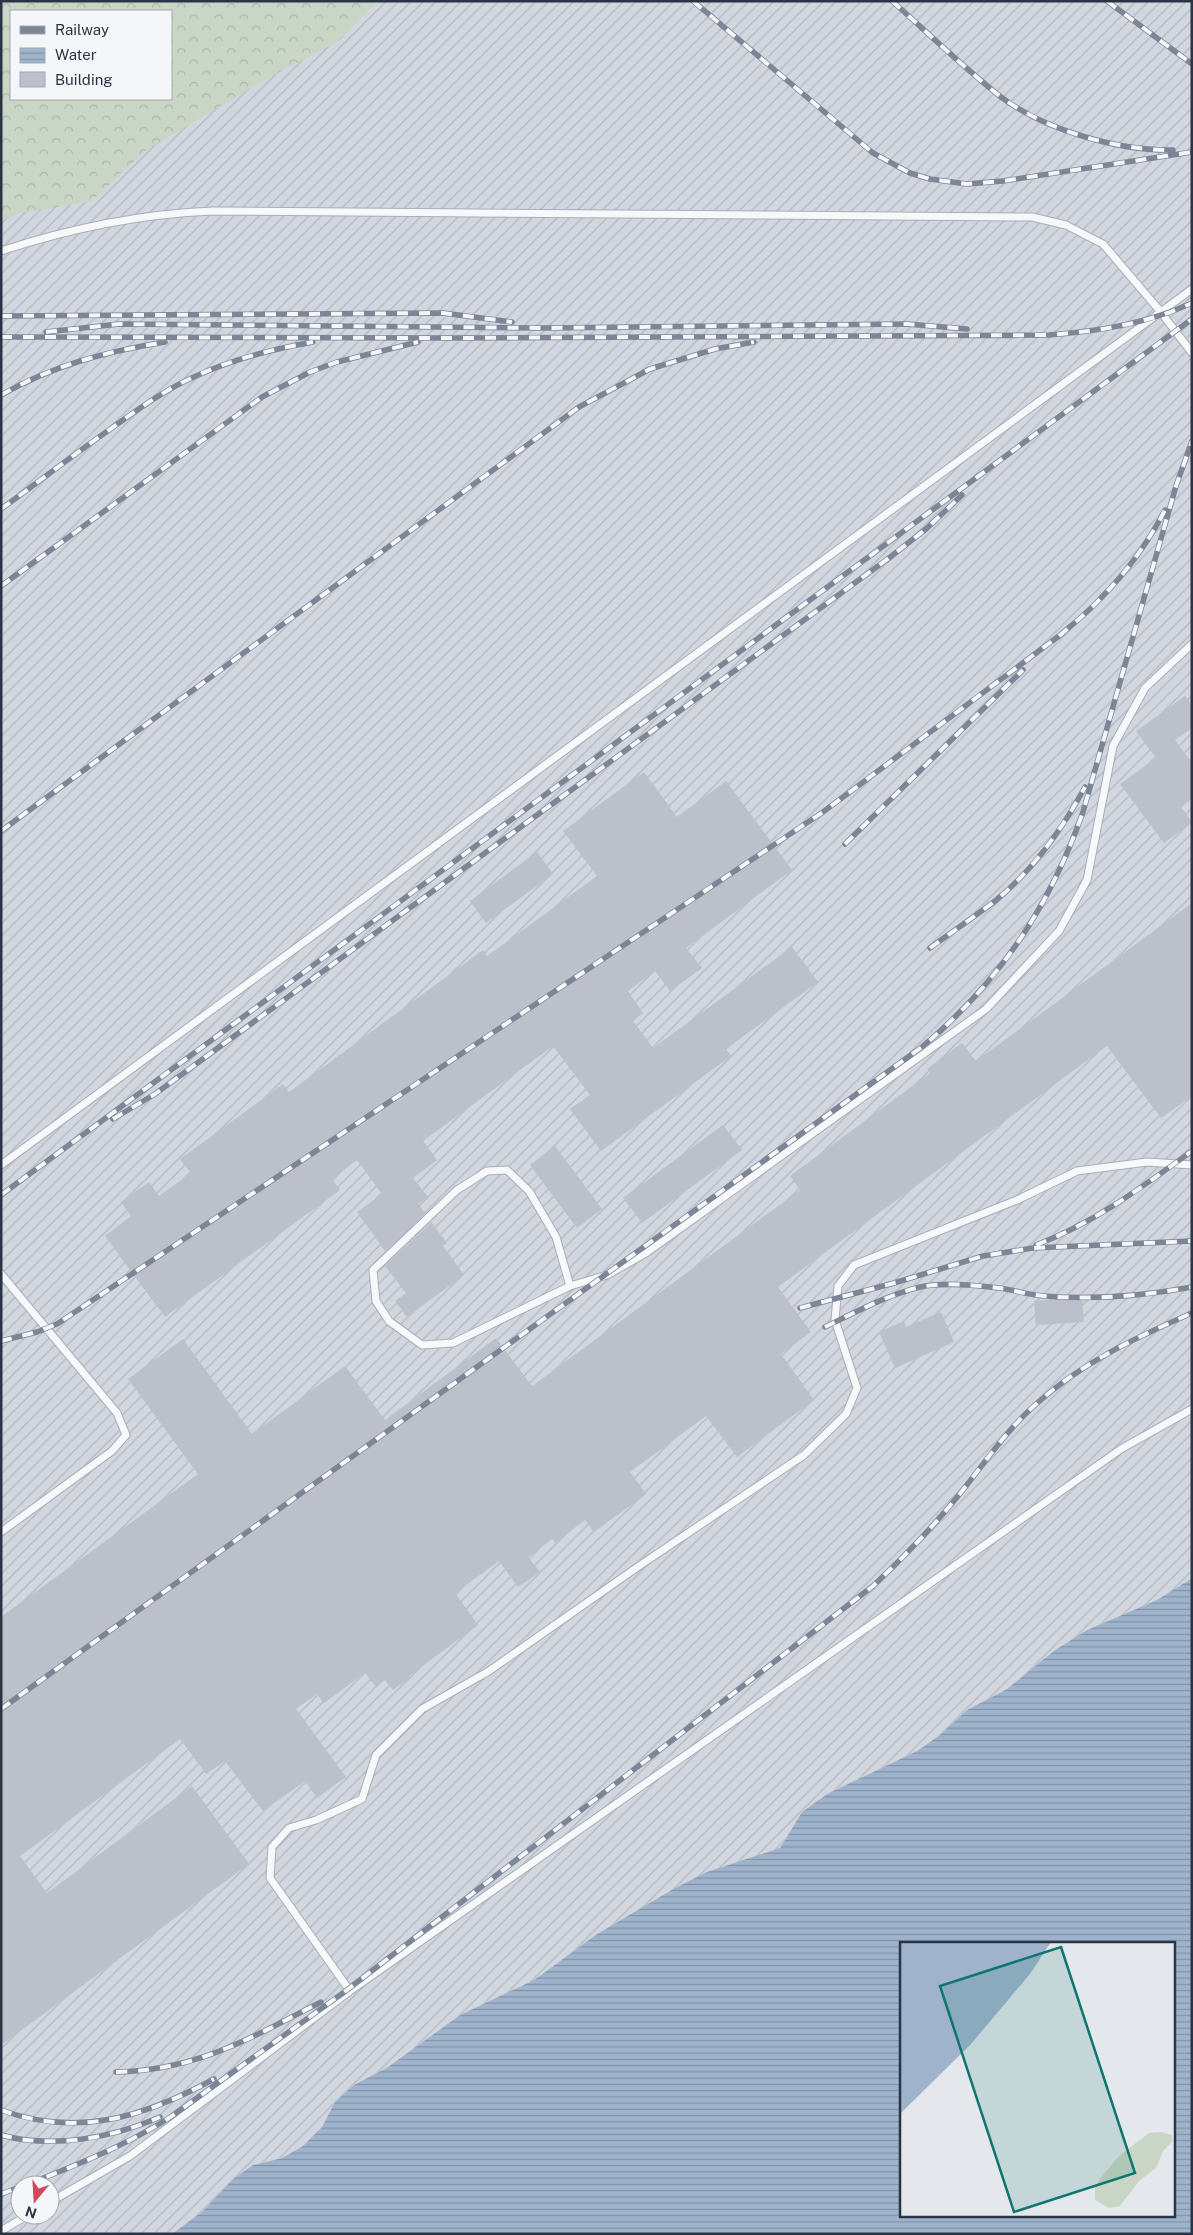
<svg xmlns="http://www.w3.org/2000/svg" width="1193" height="2235" viewBox="0 0 1193 2235" font-family="'Public Sans',sans-serif">
	<style>
		.industrial { fill: url(#industrial-furrows); fill-rule: evenodd }
		.forest { fill: url(#forest-crowns); fill-rule: evenodd }
		.water { fill: url(#water-rules); fill-rule: evenodd }
		.building { fill: #bbc0ca }
		.lines { fill: none; stroke-linecap: round; stroke-linejoin: round }
		.lane-casing { stroke: #a9aeb7; stroke-width: 9 }
		.lane { stroke: #f7f8fa; stroke-width: 7 }
		.rail-casing { stroke: #7d8696; stroke-width: 5.5 }
		.rail { stroke: #f4f6f9; stroke-width: 4; stroke-dasharray: 11; stroke-linecap: butt }
		.view { fill: #0f766e; fill-opacity: 0.15; stroke: #0f766e; stroke-width: 2.5 }
		.inset-edge { fill: none; stroke: #2b3445; stroke-width: 2.5 }
	</style>
	<defs>
		<pattern id="industrial-furrows" width="10" height="10" patternUnits="userSpaceOnUse" patternTransform="scale(1.25)"><rect width="10" height="10" fill="#d2d6de"/><path d="M-1 1l2-2M0 10L10 0M9 11l2-2" fill="none" stroke="#b4b8c0"/></pattern>
		<pattern id="forest-crowns" width="20" height="18" patternUnits="userSpaceOnUse" patternTransform="scale(1.25)"><rect width="20" height="18" fill="#c9d6c5"/><path d="M2 6a3 3 0 1 1 6 0M12 15a3 3 0 1 1 6 0" fill="none" stroke="#adb8ab"/></pattern>
		<pattern id="water-rules" width="6" height="5" patternUnits="userSpaceOnUse" patternTransform="scale(1.25)"><rect width="6" height="5" fill="#9fb4cc"/><path d="M0 2.5h6" fill="none" stroke="#8293a7"/></pattern>
	</defs>
	<rect width="100%" height="100%" fill="#e4e7ec"/>
	<path class="industrial" d="M 1,1 L 1192,1 L 1192,1578 L 1157,1600 L 1087,1630 L 1055,1650 L 1007,1689 L 967,1710 L 940,1735 L 917,1751 L 827,1794 L 802,1812 L 780,1848 L 675,1888 L 597,1934 L 534,1980 L 460,2015 L 388,2067 L 354,2085 L 335,2102 L 322,2127 L 303,2146 L 282,2158 L 253,2165 L 233,2179 L 203,2211 L 172,2234 L 1,2234 ZM 11,11 L 171,11 L 171,99 L 11,99 ZM 20,2185 L 50,2185 L 50,2215 L 20,2215 Z"/>
	<path class="forest" d="M 1,1 L 378,1 L 339,41 L 259,83 L 145,151 L 92,201 L 20,213 L 1,220 ZM 11,11 L 171,11 L 171,99 L 11,99 Z"/>
	<path class="water" d="M 1192,1578 L 1192,2234 L 172,2234 L 203,2211 L 233,2179 L 253,2165 L 282,2158 L 303,2146 L 322,2127 L 335,2102 L 354,2085 L 388,2067 L 460,2015 L 534,1980 L 597,1934 L 675,1888 L 707,1872 L 780,1848 L 802,1812 L 827,1794 L 917,1751 L 940,1735 L 967,1710 L 1007,1689 L 1055,1650 L 1087,1630 L 1157,1600 ZM 902,1944 L 1174,1944 L 1174,2216 L 902,2216 Z"/>
	<path class="building" d="M 1185,696 L 1192,705 L 1192,728 L 1175,740 L 1192,763 L 1192,799 L 1181,807 L 1192,822 L 1164,843 L 1120,784 L 1156,758 L 1136,731 Z
		M 644,772 L 677,817 L 726,781 L 792,870 L 686,948 L 702,968 L 670,991 L 655,971 L 628,991 L 643,1013 L 633,1021 L 653,1048 L 792,947 L 818,982 L 726,1049 L 731,1056 L 601,1151 L 570,1109 L 590,1095 L 553,1046 L 423,1141 L 437,1160 L 413,1178 L 428,1197 L 418,1204 L 425,1213 L 385,1251 L 357,1212 L 382,1194 L 357,1160 L 332,1179 L 340,1190 L 165,1317 L 105,1236 L 131,1216 L 121,1202 L 149,1182 L 159,1196 L 191,1173 L 180,1159 L 283,1084 L 289,1092 L 483,950 L 487,956 L 597,876 L 563,831 Z
		M 537,852 L 553,874 L 486,923 L 470,901 Z
		M 1192,903 L 1192,1096 L 1161,1118 L 1107,1046 L 778,1287 L 811,1332 L 781,1354 L 814,1400 L 737,1457 L 706,1416 L 630,1472 L 646,1494 L 594,1532 L 585,1520 L 555,1543 L 552,1539 L 528,1557 L 540,1572 L 518,1587 L 499,1561 L 455,1593 L 478,1625 L 409,1676 L 410,1678 L 393,1690 L 385,1680 L 376,1687 L 365,1673 L 324,1703 L 317,1694 L 296,1709 L 346,1777 L 317,1798 L 305,1781 L 263,1811 L 225,1761 L 206,1774 L 180,1739 L 20,1856 L 47,1893 L 192,1786 L 249,1864 L 1,2045 L 1,1617 L 198,1474 L 128,1379 L 183,1339 L 252,1434 L 345,1366 L 385,1420 L 496,1338 L 532,1386 L 800,1190 L 790,1176 L 930,1073 L 927,1069 L 962,1043 L 976,1061 Z
		M 723,1125 L 742,1150 L 642,1223 L 623,1198 Z
		M 555,1146 L 602,1209 L 577,1228 L 530,1165 Z
		M 431,1222 L 447,1243 L 443,1246 L 464,1275 L 407,1317 L 395,1301 L 406,1293 L 385,1266 Z
		M 1082,1297 L 1084,1322 L 1036,1325 L 1034,1301 Z
		M 941,1312 L 954,1342 L 895,1368 L 879,1332 L 904,1321 L 906,1327 Z"/>
	<g class="lines">
		<g class="lane-casing">
			<path id="lane" d="M 1,251 C 71,228 140,214 213,211 L 1032,217 L 1066,225 L 1103,244 L 1160,311 L 1192,353
				M 1,1165 L 1192,289
				M 1,1274 L 117,1413 L 126,1435 L 112,1451 L 1,1532
				M 570,1286 L 556,1237 L 529,1191 L 507,1170 L 487,1171 L 457,1190 L 373,1270 L 376,1301 L 389,1321 L 422,1345 L 453,1343 L 570,1286 L 607,1275 L 646,1253 L 986,1009 L 1059,931 L 1087,880 L 1113,746 L 1145,688 L 1192,644
				M 350,1991 L 270,1878 L 272,1847 L 289,1828 L 316,1820 L 362,1799 L 376,1755 L 422,1709 L 489,1671 L 639,1566 L 804,1455 L 846,1414 L 857,1388 L 835,1320 L 838,1286 L 854,1265 L 1017,1200 L 1077,1171 L 1147,1162 L 1192,1165
				M 50,2202 L 130,2156 L 350,1991 L 1121,1449 L 1192,1409
				M 1,2231 L 28,2215"/>
		</g>
		<use href="#lane" class="lane"/>
		<g class="rail-casing">
			<path id="rail" d="M 693,1 L 873,153 L 910,173 L 930,179 L 967,184 L 1003,181 L 1192,152
				M 892,1 C 928,33 963,67 1001,97 C 1045,130 1118,151 1173,150
				M 1107,1 L 1192,64
				M 1,316 L 443,313 L 512,322
				M 46,332 L 119,324 L 544,328 L 907,324 L 967,329
				M 1,337 L 453,338 L 1049,335 C 1099,331 1146,324 1192,303
				M 1,395 C 54,365 105,352 165,342
				M 1,509 C 37,483 72,456 109,430 C 137,410 164,390 196,376 C 233,359 273,349 313,342
				M 1,586 L 262,397 L 310,372 L 337,362 L 418,342
				M 1059,636 C 1073,624 1087,613 1099,600 C 1125,574 1148,543 1165,510
				M 1,831 L 579,407 L 650,369 L 715,349 L 754,342
				M 845,844 L 1023,670
				M 930,948 C 952,932 974,917 995,901 C 1032,871 1063,828 1085,787
				M 113,1119 L 155,1094 L 889,558 L 926,529 L 962,495
				M 1,1195 L 1192,319
				M 1036,1245 C 1094,1223 1142,1187 1192,1151
				M 800,1308 L 894,1283 L 983,1256 L 1033,1248 L 1192,1241
				M 825,1327 C 856,1312 887,1295 920,1287 C 944,1282 974,1285 999,1288 C 1014,1290 1029,1295 1044,1296 C 1093,1300 1143,1296 1192,1287
				M 1,1341 L 37,1332 L 57,1324 L 823,812 L 1063,633
				M 1,1709 L 922,1047 C 1000,981 1049,908 1083,812 L 1176,486 L 1192,441
				M 116,2072 C 199,2070 250,2038 321,2002
				M 1,2110 C 78,2138 144,2117 214,2079
				M 1,2135 C 52,2149 112,2138 160,2117
				M 26,2185 C 76,2165 123,2147 169,2118 L 343,1993 L 873,1586 C 906,1555 938,1522 966,1486 C 988,1458 1008,1429 1035,1405 C 1081,1363 1135,1338 1192,1313
				M 1,2194 L 20,2187"/>
		</g>
		<use href="#rail" class="rail"/>
	</g>
	<g transform="translate(900 1942)">
		<rect width="275" height="275" fill="#e4e7ec"/>
		<path d="M 260,190 L 272,193 L 272,200 L 263,209 L 256,226 L 239,239 L 220,264 L 209,266 L 195,258 L 195,246 L 199,238 L 219,214 L 249,191 Z" fill="#c9d6c5"/>
		<path d="M 0,0 L 151,0 L 130,32 L 71,102 L 0,172 Z" fill="#9fb4cc"/>
		<path class="view" d="M 161,5 L 235,231 L 114,270 L 40,44 Z"/>
		<rect width="275" height="275" class="inset-edge"/>
	</g>
	<rect width="1193" height="2235" fill="none" stroke="#2b3445" stroke-width="5"/>
	<rect x="10" y="10" width="162" height="90" fill="#f4f6f9" stroke="#a4a8b1"/>
	<rect x="20" y="26" width="25" height="8" fill="#7d8696" stroke="#a4a8b1"/>
	<text x="55" y="35" font-size="15" fill="#2b3445">Railway</text>
	<rect x="20" y="48" width="25" height="15" fill="url(#water-rules)" stroke="#a4a8b1"/>
	<text x="55" y="60" font-size="15" fill="#2b3445">Water</text>
	<rect x="20" y="72" width="25" height="15" fill="#bbc0ca" stroke="#a4a8b1"/>
	<text x="55" y="85" font-size="15" fill="#2b3445">Building</text>
	<g transform="translate(35 2200) rotate(198)"><circle r="24" fill="#f4f6f9" stroke="#a4a8b1"/>
	<path d="M0-4L9 19L0 12L-9 19Z" fill="#d1495b"/>
	<text y="-8" font-size="14" font-weight="bold" text-anchor="middle" fill="#2b3445">N</text>
	</g>
</svg>
